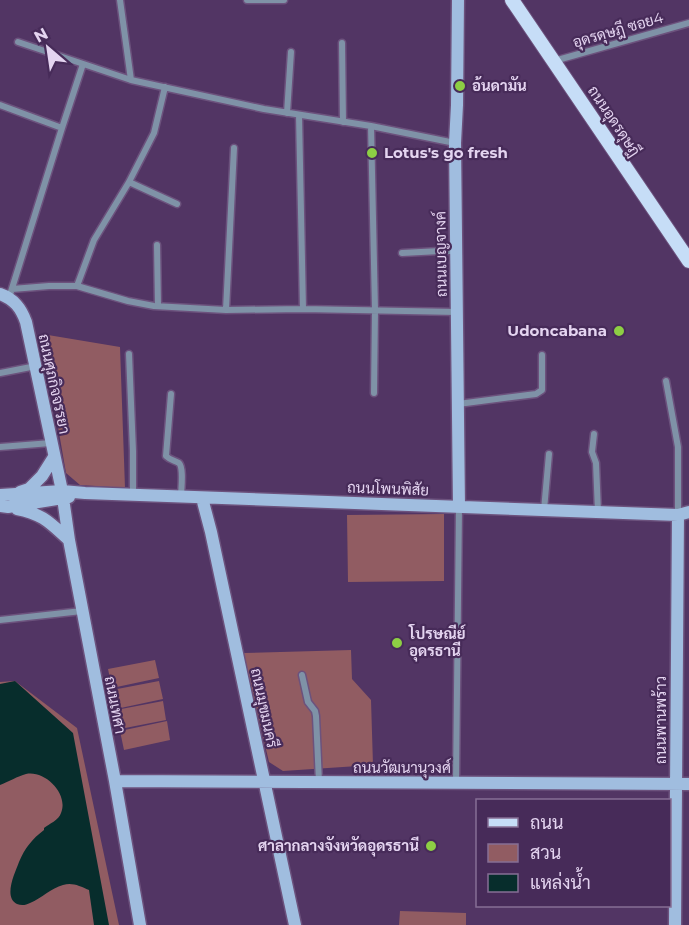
<svg xmlns="http://www.w3.org/2000/svg" width="689" height="925" viewBox="0 0 689 925" font-family="Montserrat,Sarabun,sans-serif">
	<style>
		.green { fill: #915c62 }
		.water { fill: #072d2c }
		.lines { fill: none; stroke-linecap: round; stroke-linejoin: round }
		.street-casing { stroke: #6c527d; stroke-width: 9 }
		.secondary-casing { stroke: #6c527d; stroke-width: 15 }
		.primary-casing { stroke: #6c527d; stroke-width: 16 }
		.street { stroke: #7f92a7; stroke-width: 6 }
		.secondary { stroke: #a0bddf; stroke-width: 12 }
		.primary { stroke: #c6ddf7; stroke-width: 14 }
		.poi-dot { fill: #8dce44; stroke: #472b59; stroke-width: 2 }
		.labels { text-anchor: middle; stroke-width: 4.5; stroke-linejoin: round; paint-order: stroke }
		.street-label { font-size: 15px; fill: #e4d4f0; stroke: #472b59 }
		.poi-label { font-size: 15px; font-weight: bold; fill: #e4d4f0; stroke: #472b59; text-anchor: start }
	</style>
	<rect width="100%" height="100%" fill="#523564"/>
	<path class="green" d="M 42,334 L 120,347 L 125,488 L 80,485 L 66,473 Z
		M 444,514 L 444,581 L 348,582 L 347,515 Z
		M 351,650 L 352,679 L 371,700 L 373,765 L 283,771 L 269,762 L 243,653 Z
		M 155,660 L 159,678 L 112,688 L 108,669 Z
		M 15,681 L 77,728 L 119,925 L 0,925 L 0,682 Z
		M 159,681 L 163,699 L 116,709 L 112,690 Z
		M 163,701 L 166,720 L 120,729 L 116,710 Z
		M 167,721 L 170,740 L 124,750 L 120,731 Z
		M 400,911 L 466,913 L 466,925 L 399,925 Z"/>
	<path class="water" d="M 15,681 L 73,733 L 109,925 L 94,925 L 89,890 C 80,886 72,882 63,885 C 51,888 42,898 30,903 C 26,905 22,906 17,904 C 3,897 15,873 19,862 C 25,848 32,839 44,830 L 44,828 C 49,824 59,820 61,813 C 69,794 45,770 26,774 C 18,776 8,782 0,785 L 0,684 Z"/>
	<g class="lines">
		<g class="street-casing">
			<path id="street" d="M 120,0 L 131,80
				M 247,0 L 284,0
				M 18,42 L 131,80 L 264,109 L 371,126 L 455,143
				M 342,43 L 343,122
				M 554,61 L 689,23
				M 165,87 L 154,133 L 129,182 L 94,240 L 77,286 L 128,301 L 154,306 L 226,310 L 303,309 L 457,312
				M 0,105 L 62,128 L 83,64
				M 287,113 L 291,52
				M 299,115 L 303,309
				M 371,126 L 375,310 L 374,393
				M 129,182 L 177,204
				M 157,245 L 158,306
				M 402,253 L 440,251 L 456,251
				M 12,289 L 49,286 L 77,286
				M 9,298 L 62,128
				M 226,310 L 234,148
				M 129,354 L 133,451 L 133,495
				M 0,373 L 36,366
				M 666,381 L 678,447 L 678,514
				M 171,394 L 166,456 C 170,460 174,460 179,463 C 184,468 181,490 181,497
				M 458,404 L 536,394 L 542,390 L 542,355
				M 594,434 L 592,452 L 596,463 L 598,512
				M 0,447 L 51,443
				M 544,510 L 549,454
				M 0,620 L 82,611
				M 302,675 L 308,702 L 315,711 L 316,716 L 319,782
				M 456,783 L 459,507"/>
		</g>
		<g class="secondary-casing">
			<path id="secondary" d="M 458,0 L 457,105 L 455,143 L 459,507
				M 0,294 C 14,299 21,308 26,322 L 62,491 L 69,540 L 115,781 L 140,925
				M 20,492 L 29,489 L 42,476 L 54,457
				M 0,495 L 62,491 L 85,493 L 678,515 L 689,512
				M 202,498 L 211,532 L 295,925
				M 0,506 L 8,507 L 69,497
				M 17,509 C 43,514 50,523 69,540
				M 115,781 L 689,784
				M 675,925 L 678,515"/>
		</g>
		<g class="primary-casing">
			<path id="primary" d="M 512,0 L 689,261"/>
		</g>
		<use href="#street" class="street"/>
		<use href="#secondary" class="secondary"/>
		<use href="#primary" class="primary"/>
	</g>
	<g class="poi-dot">
		<circle cx="460" cy="86" r="6"/>
		<circle cx="372" cy="153" r="6"/>
		<circle cx="619" cy="331" r="6"/>
		<circle cx="397" cy="643" r="6"/>
		<circle cx="431" cy="846" r="6"/>
	</g>
	<g class="labels">
		<g class="street-label">
			<text transform="translate(618 30) rotate(-16)" y="5">อุดรดุษฎี ซอย4</text>
			<text transform="translate(614 121) rotate(56)" y="5">ถนนอุดรดุษฎี</text>
			<text transform="translate(441 254) rotate(-91)" y="5">ถนนเบญจางค์</text>
			<text transform="translate(54 384) rotate(78)" y="5">ถนนศุภกิจจรรยา</text>
			<text transform="translate(388 489) rotate(2)" y="5">ถนนโพนพิสัย</text>
			<text transform="translate(115 705) rotate(79)" y="5">ถนนเทศา</text>
			<text transform="translate(264 708) rotate(78)" y="5">ถนนมุขมนครี</text>
			<text transform="translate(661 720) rotate(-90)" y="5">ถนนพานพร้าว</text>
			<text x="402" y="773">ถนนวัฒนานุวงศ์</text>
		</g>
		<g class="poi-label">
			<text x="472" y="91">อ้นดามัน</text>
			<text x="384" y="158">Lotus's go fresh</text>
			<text x="607" y="336" text-anchor="end">Udoncabana</text>
			<text x="409" y="639">โปรษณีย์<tspan x="409" dy="17">อุดรธานี</tspan></text>
			<text x="419" y="851" text-anchor="end">ศาลากลางจังหวัดอุดรธานี</text>
		</g>
	</g>
	<rect x="476" y="799" width="195" height="108" fill="#472b59" stroke="#866f95" stroke-width="1.5"/>
	<rect x="488" y="818" width="30" height="9" fill="#c6ddf7" stroke="#866f95" stroke-width="1.5"/>
	<text x="530" y="829" font-size="18" fill="#e4d4f0">ถนน</text>
	<rect x="488" y="844" width="30" height="18" fill="#915c62" stroke="#866f95" stroke-width="1.5"/>
	<text x="530" y="859" font-size="18" fill="#e4d4f0">สวน</text>
	<rect x="488" y="874" width="30" height="18" fill="#072d2c" stroke="#866f95" stroke-width="1.5"/>
	<text x="530" y="889" font-size="18" fill="#e4d4f0">แหล่งน้ำ</text>
	<g transform="translate(48 48) rotate(331)" stroke="#472b59" stroke-width="4.5" paint-order="stroke">
	<path d="M0-4.5L10 22L0 15L-10 22Z" fill="#e4d4f0"/>
	<text y="-9" font-size="16" font-weight="bold" text-anchor="middle" fill="#e4d4f0">N</text>
	</g>
</svg>
